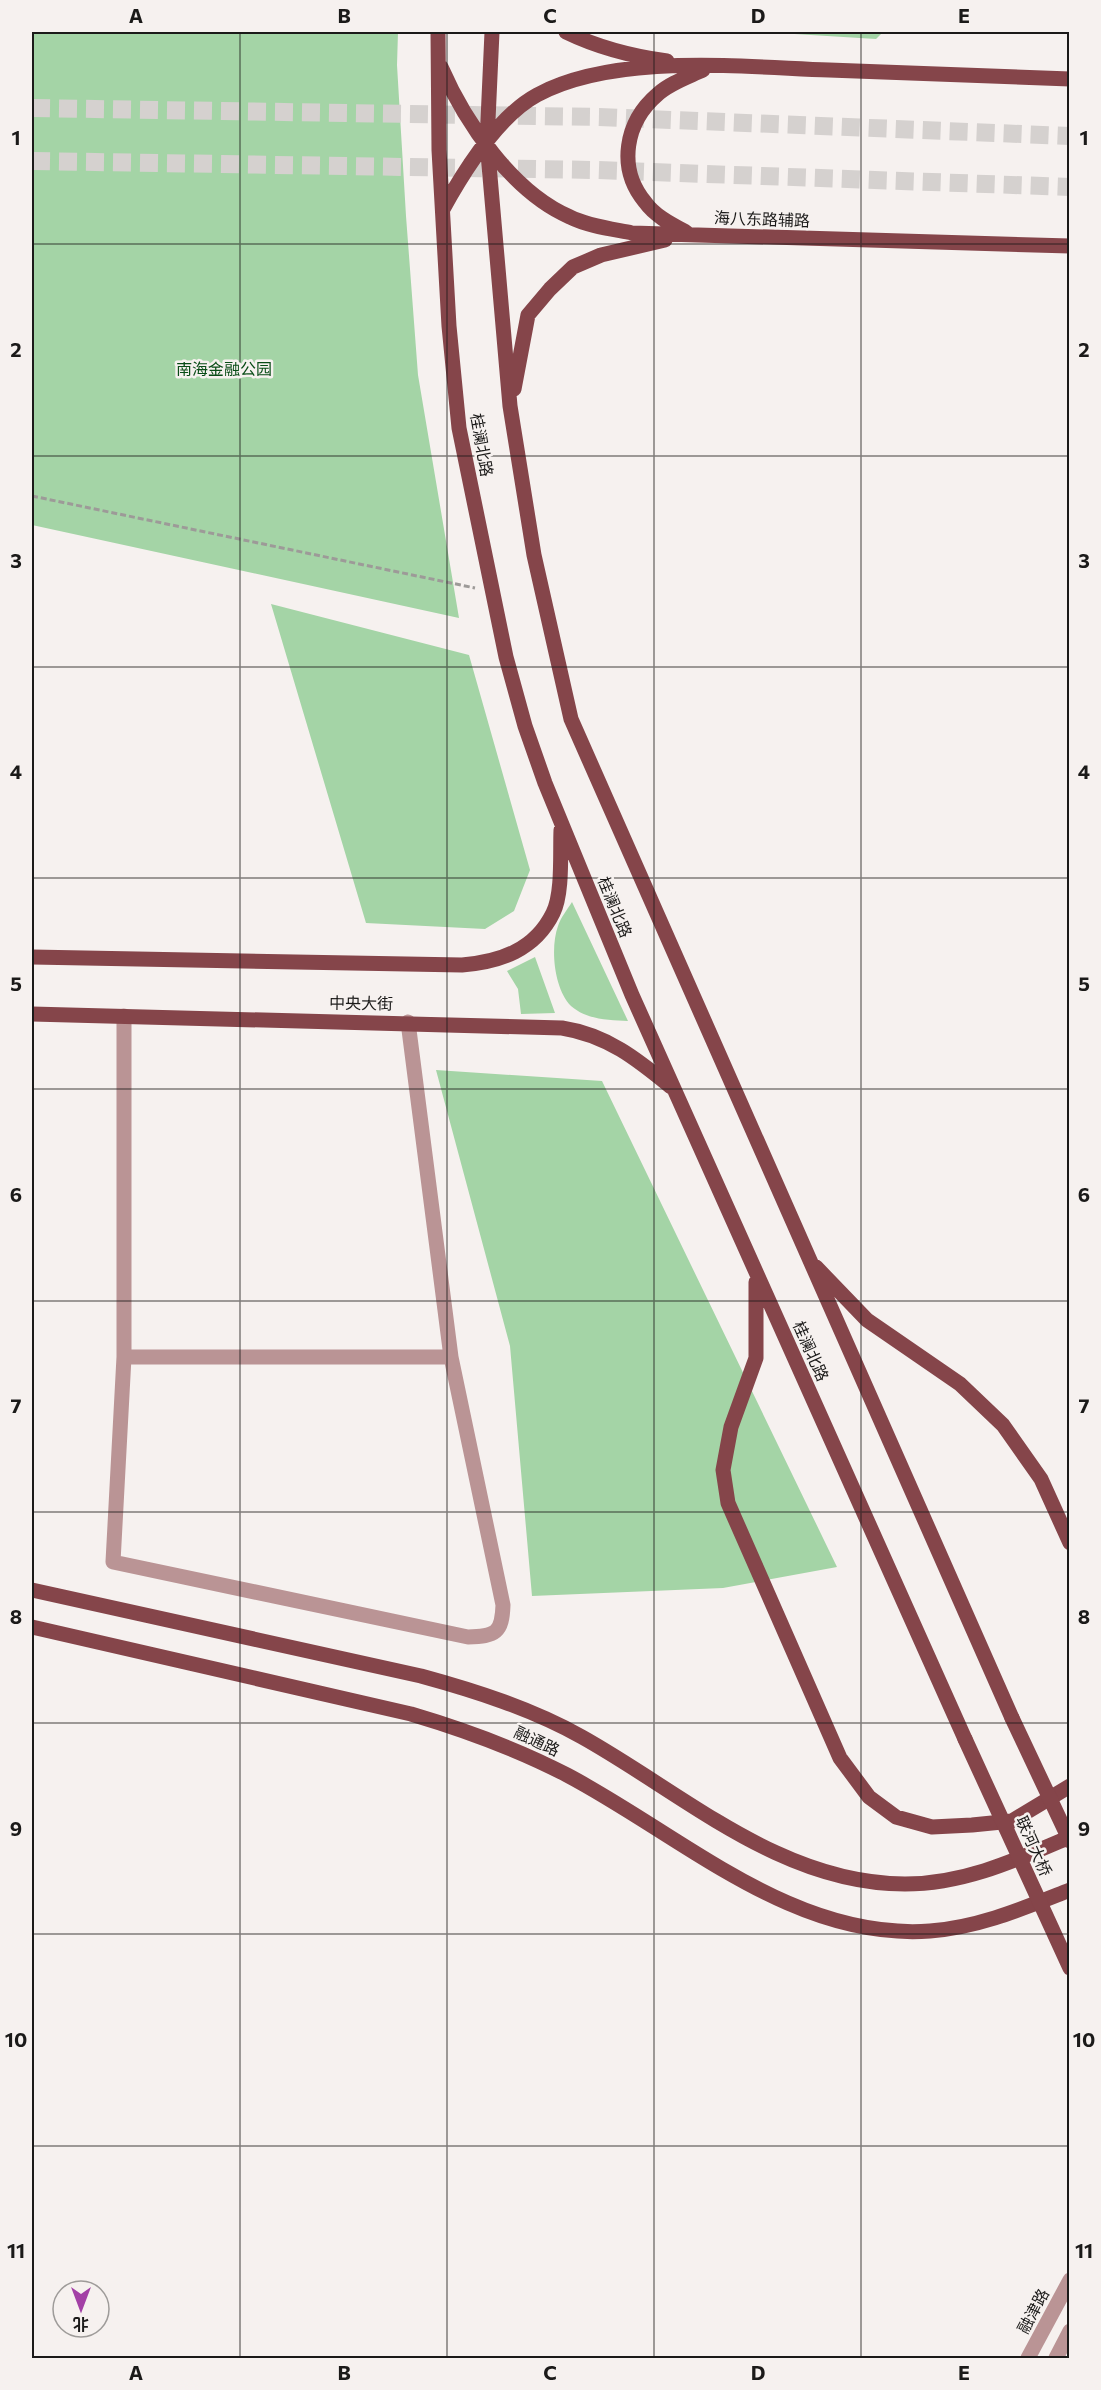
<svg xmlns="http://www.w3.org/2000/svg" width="1101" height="2390" viewBox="0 0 1101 2390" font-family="Commissioner,'Noto Sans SC',sans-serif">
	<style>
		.green { fill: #a4d4a6 }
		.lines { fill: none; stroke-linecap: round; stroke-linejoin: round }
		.highway-tunnel { stroke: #d5d1cf; stroke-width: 18; stroke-dasharray: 18 9; stroke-linecap: butt }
		.path { stroke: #9d9a98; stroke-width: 3; stroke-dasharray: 6 3; stroke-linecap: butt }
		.minor { stroke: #ba9495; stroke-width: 15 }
		.major { stroke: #85454a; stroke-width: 15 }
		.major-bridge { stroke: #85454a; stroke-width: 15 }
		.grid { fill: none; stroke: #1b1a19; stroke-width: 1.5; stroke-opacity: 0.55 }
		.labels { text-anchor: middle; stroke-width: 5; stroke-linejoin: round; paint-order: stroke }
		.street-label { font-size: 16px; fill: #1b1a19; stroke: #f6f1ef }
		.park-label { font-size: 16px; fill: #084c16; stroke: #f6f1ef }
		.neatline { fill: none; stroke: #1b1a19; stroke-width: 2 }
		.grid-label { font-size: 20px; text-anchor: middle; font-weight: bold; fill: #1b1a19 }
	</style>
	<rect width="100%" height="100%" fill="#f6f1ef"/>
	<path class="green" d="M 32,32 L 398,32 L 397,65 L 406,216 L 418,375 L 459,618 L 32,525 Z
		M 761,32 L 883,32 L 876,39 Z
		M 271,604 L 469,655 L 530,870 L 514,911 L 485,929 L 366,923 Z
		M 572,902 L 628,1021 C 609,1020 587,1020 571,1006 C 554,989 550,948 558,926 C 561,917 567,910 572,902 Z
		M 535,957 L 555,1013 L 521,1014 L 518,989 L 507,971 Z
		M 436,1070 L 602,1081 L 837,1567 L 723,1588 L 532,1596 L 510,1346 Z"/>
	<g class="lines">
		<path class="highway-tunnel" d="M 32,108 L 599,117 L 1070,136
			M 32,161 L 596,170 L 1070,187"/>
		<path class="path" d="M 32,496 L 475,588"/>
		<path class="minor" d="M 124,1016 L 124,1357 L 451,1357 L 408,1022
			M 124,1357 L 113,1562 L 468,1637 C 496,1636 502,1633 503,1605 L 451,1357
			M 1028,2358 L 1070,2280
			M 1056,2358 L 1070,2331"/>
		<path class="major" d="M 438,32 L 439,150 L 449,326 L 459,428 L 506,657 L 525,726 L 545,783 L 632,995 L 965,1739
			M 492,32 L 487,142 L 510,406 L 534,555 L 571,719 L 1012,1718
			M 566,32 C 599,48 630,56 667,61
			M 441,67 C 465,122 512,192 570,217 C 588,226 612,229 632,233 L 1070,246
			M 443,209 C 464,171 498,116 537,95 C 615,53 741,67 829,70 C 909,73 989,76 1070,79
			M 686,232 C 671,224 655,216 645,202 C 617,168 625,122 658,94 C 670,83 688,77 703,70
			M 514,389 L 528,315 L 550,289 L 573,267 L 601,255 L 665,240
			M 32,957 L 462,965 C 500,962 535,950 553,913 C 563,893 560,853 561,830
			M 32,1014 L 562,1028 C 607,1035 637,1059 671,1087
			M 816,1267 L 867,1320 L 960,1384 L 1003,1425 L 1041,1479 L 1070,1543
			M 756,1282 L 756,1358 L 731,1427 L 723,1470 L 728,1503 L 840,1758 L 869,1797 L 896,1817 L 932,1827 L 972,1825 L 1012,1821 L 1070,1786
			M 32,1590 L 421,1676 C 476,1691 532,1709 582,1737 C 684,1794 781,1884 905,1884 C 964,1884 1016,1860 1070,1837
			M 32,1627 L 411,1714 C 465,1730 517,1749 567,1775 C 681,1835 793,1941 930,1931 C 980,1927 1024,1908 1070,1890"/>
		<path class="major-bridge" d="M 1012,1718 L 1070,1841
			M 965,1739 L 1070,1968"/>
	</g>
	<path class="grid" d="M 240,32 L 240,2358M 447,32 L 447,2358M 654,32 L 654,2358M 861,32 L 861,2358M 32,244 L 1070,244M 32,456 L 1070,456M 32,667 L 1070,667M 32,878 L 1070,878M 32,1089 L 1070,1089M 32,1301 L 1070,1301M 32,1512 L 1070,1512M 32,1723 L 1070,1723M 32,1934 L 1070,1934M 32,2146 L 1070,2146"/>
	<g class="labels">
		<g class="street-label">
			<text transform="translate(762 219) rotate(2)" y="6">海八东路辅路</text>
			<text transform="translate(482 445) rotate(80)" y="6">桂澜北路</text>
			<text transform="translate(615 907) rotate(68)" y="6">桂澜北路</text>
			<text transform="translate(361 1003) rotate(1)" y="6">中央大街</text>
			<text transform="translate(811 1351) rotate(66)" y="6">桂澜北路</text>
			<text transform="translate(537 1741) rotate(25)" y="6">融通路</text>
			<text transform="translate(1034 1846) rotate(66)" y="6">联河大桥</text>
			<text transform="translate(1033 2311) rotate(-62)" y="6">融津路</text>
		</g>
		<g class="park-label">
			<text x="224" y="375">南海金融公园</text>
		</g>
	</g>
	<rect width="1101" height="2390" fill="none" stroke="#f6f1ef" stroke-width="66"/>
	<g transform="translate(81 2309) rotate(180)"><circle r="28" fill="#f6f1ef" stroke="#9e9b99" stroke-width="1.5"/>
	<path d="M0-4.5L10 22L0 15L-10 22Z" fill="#a340a6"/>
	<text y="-9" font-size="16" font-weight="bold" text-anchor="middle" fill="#1b1a19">北</text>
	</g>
	<rect x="33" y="33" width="1035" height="2324" class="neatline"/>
	<g class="grid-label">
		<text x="136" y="23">A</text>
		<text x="344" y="23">B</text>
		<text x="550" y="23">C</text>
		<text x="758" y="23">D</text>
		<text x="964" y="23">E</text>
		<text x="16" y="145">1</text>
		<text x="1084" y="145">1</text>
		<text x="16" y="357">2</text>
		<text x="1084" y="357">2</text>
		<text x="16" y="568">3</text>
		<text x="1084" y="568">3</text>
		<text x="16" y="779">4</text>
		<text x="1084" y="779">4</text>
		<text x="16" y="991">5</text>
		<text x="1084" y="991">5</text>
		<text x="16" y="1202">6</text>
		<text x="1084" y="1202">6</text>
		<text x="16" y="1413">7</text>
		<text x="1084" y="1413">7</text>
		<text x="16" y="1624">8</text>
		<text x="1084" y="1624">8</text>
		<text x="16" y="1836">9</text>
		<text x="1084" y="1836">9</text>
		<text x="16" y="2047">10</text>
		<text x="1084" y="2047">10</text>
		<text x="16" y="2258">11</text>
		<text x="1084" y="2258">11</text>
		<text x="136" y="2380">A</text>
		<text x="344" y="2380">B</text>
		<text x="550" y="2380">C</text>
		<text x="758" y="2380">D</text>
		<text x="964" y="2380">E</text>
	</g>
</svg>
